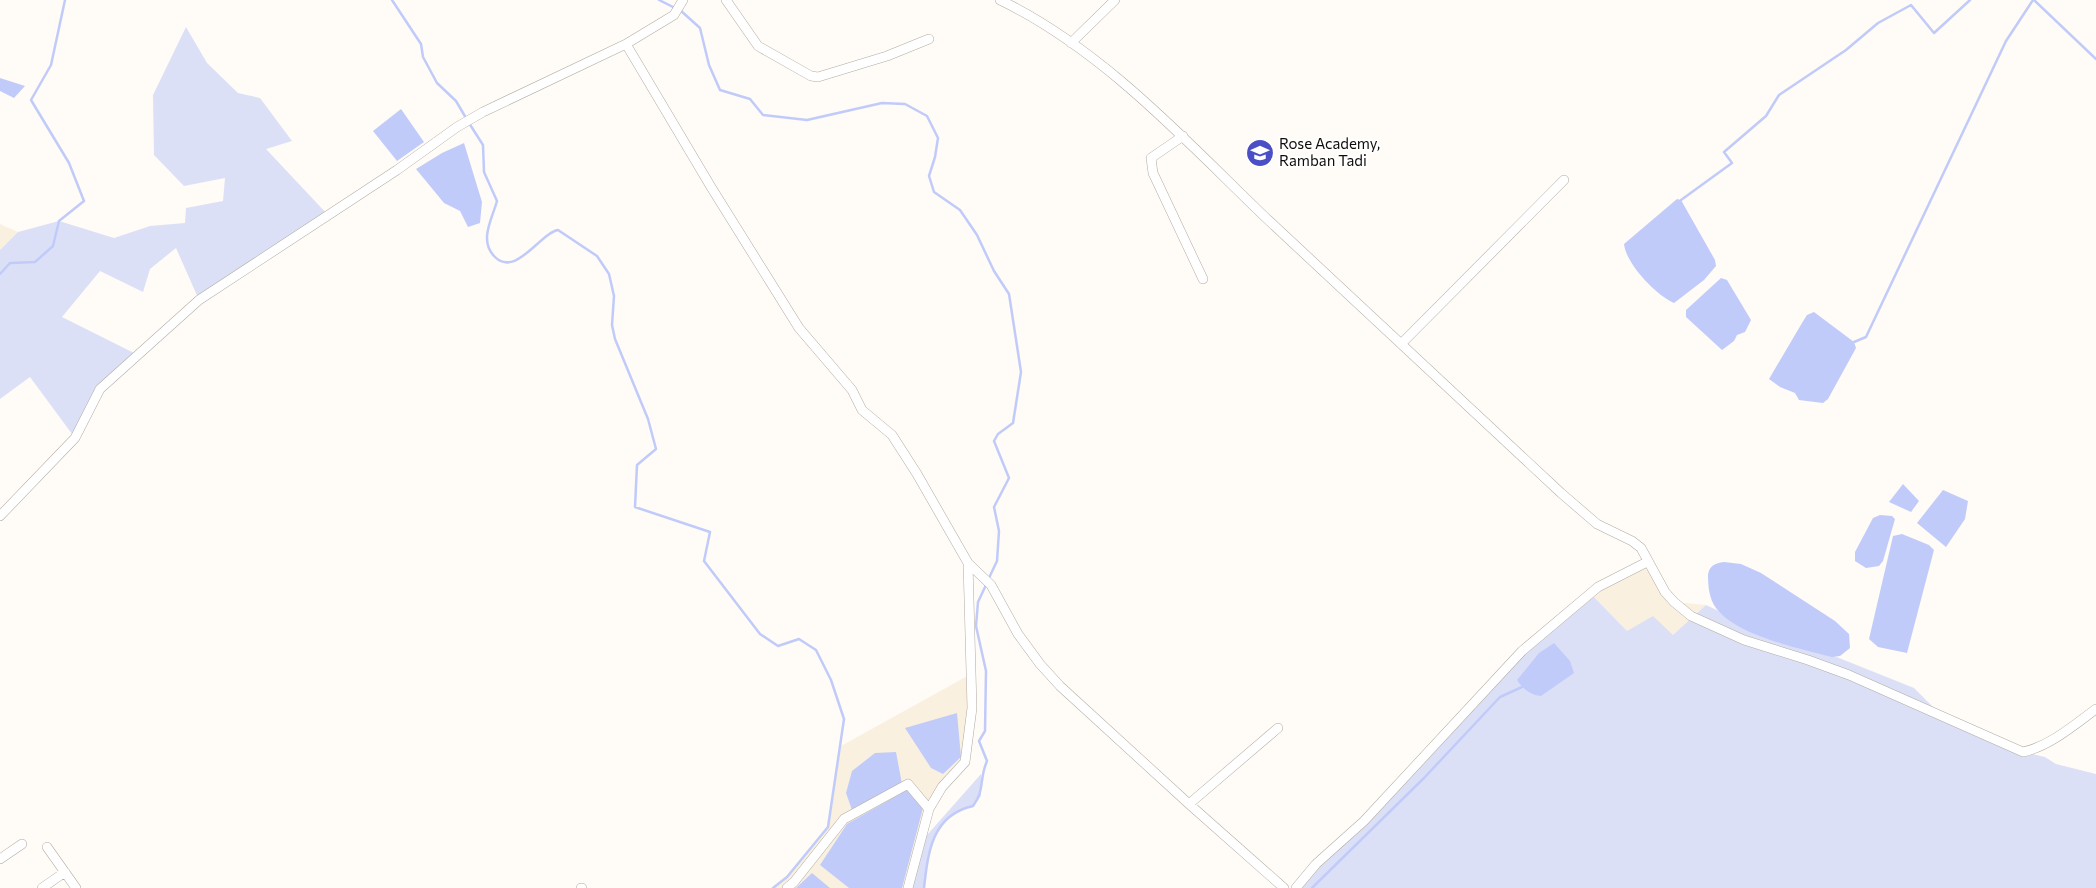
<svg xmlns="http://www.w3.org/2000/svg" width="2096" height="888" viewBox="0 0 2096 888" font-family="Commissioner,sans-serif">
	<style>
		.built { fill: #faf0e0 }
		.green { fill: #dbe0f7 }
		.water { fill: #c1cbfa }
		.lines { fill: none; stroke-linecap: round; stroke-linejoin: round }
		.stream { stroke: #c1cbfa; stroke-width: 2.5 }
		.minor-casing { stroke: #b2aca4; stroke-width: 10 }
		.minor { stroke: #fff; stroke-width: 9 }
		.labels { text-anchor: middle; stroke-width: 4; stroke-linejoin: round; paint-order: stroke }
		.poi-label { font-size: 15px; fill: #0f0d0a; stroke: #fff; text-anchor: start }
	</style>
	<rect width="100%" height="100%" fill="#fffbf6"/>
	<path class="built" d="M 0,224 L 18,232 L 0,250 Z
		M 1647,562 L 1674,602 L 1706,605 L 1673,636 L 1627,631 L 1590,593 Z
		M 971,674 L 965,762 L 929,809 L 908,888 L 773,888 L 787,877 L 828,827 L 841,746 Z"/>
	<path class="green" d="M 186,27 L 207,63 L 238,93 L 260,98 L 292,141 L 266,149 L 328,215 L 199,300 L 176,248 L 150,269 L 143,292 L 100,271 L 62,317 L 138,355 L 100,389 L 75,438 L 30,377 L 0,399 L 0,250 L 18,232 L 59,221 L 114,238 L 150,226 L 185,223 L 186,208 L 223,201 L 225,178 L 184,186 L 154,155 L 153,95 Z
		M 1590,593 L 1627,631 L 1653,616 L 1673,635 L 1706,605 L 1765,633 L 1829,654 L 1914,688 L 1945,719 L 2023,752 L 2045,757 L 2056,764 L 2096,774 L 2096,888 L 1296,888 L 1364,821 L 1489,685 Z
		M 981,774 L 981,796 L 973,806 C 931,815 929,852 924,888 L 908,888 L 920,843 Z"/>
	<path class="water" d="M 0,78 L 25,86 L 14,98 L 0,91 Z
		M 401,109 L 424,142 L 397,161 L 373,131 Z
		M 464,143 L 482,202 L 480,223 L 468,227 L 460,211 L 444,203 L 416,169 L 442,153 Z
		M 1677,199 L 1681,200 L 1715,260 L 1716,266 L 1704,280 L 1674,303 C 1656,295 1626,264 1624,244 Z
		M 1721,278 L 1727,280 L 1751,320 L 1745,332 L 1737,335 L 1734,341 L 1722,350 L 1686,317 L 1686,310 Z
		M 1814,312 L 1854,342 L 1856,348 L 1828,399 L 1823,403 L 1799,400 L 1795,393 L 1780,387 L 1769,379 L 1802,323 L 1807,315 Z
		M 1903,484 L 1919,501 L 1911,512 L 1889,502 Z
		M 1943,490 L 1968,501 L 1965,519 L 1946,547 L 1917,523 Z
		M 1880,515 L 1892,516 L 1895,519 L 1883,561 L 1879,566 L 1866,568 L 1855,561 L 1855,552 L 1873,518 Z
		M 1902,534 L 1929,545 L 1934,550 L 1907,653 L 1878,647 L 1869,639 L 1893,536 Z
		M 1724,562 L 1741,564 L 1761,573 L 1835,621 L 1849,634 L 1850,648 L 1840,656 L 1832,657 C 1799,648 1732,635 1714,605 C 1709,596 1708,585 1708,575 C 1709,566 1715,563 1724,562 Z
		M 1554,643 L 1570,661 L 1574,673 L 1541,696 C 1530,695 1523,689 1517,680 L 1539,653 Z
		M 957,713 L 961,757 L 943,774 L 931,768 L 905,728 Z
		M 896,752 L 902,784 L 852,810 L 846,793 L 852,771 L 875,753 Z
		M 907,790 L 923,808 L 902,888 L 849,888 L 820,865 L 847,824 Z
		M 812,873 L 830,888 L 796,888 Z"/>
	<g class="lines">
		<path class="stream" d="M 392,0 L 421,44 L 423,57 L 437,83 L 456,101 L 466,118
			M 659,0 L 675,8
			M 2034,0 L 2096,59
			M 680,10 L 700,28 L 709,65 L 720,90 L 750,99 L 763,115 L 807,120 L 882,103 L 905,104 L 927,116 L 938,138 L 935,157 L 929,176 L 934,192 L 960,210 L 977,235 L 994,271 L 1009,294 L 1021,372 L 1013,423 L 998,434 L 994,441 L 1009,478 L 994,507 L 999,531 L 997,561 L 988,580
			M 469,123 L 483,145 L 484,172 L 497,201 C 492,219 479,240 494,256 C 515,279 540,233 558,230 L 597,256 L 609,274 L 614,296 L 612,325 L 615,339 L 648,419 L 656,449 L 637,465 L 635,507 L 710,532 L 704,561 L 760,634 L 778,646 L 799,639 L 816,650 L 831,680 L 844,719 L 828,827 L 787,877 L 773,888
			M 1681,200 L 1732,163 L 1724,152 L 1766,116 L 1779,95 L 1846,50 L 1878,23 L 1911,5 L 1934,33 L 1970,0
			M 0,274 L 10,263 L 35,262 L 53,246 L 59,221 L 84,201 L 69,163 L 31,100 L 51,65 L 65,0
			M 1854,342 L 1866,337 L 2006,41 L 2033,0
			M 924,888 C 928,852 932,815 973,806 C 985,790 979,779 987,761 L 979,741 L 985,731 L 986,671 L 976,626 L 978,602 L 986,585
			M 1312,888 L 1424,778 L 1500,697 L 1522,687"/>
		<g class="minor-casing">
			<path id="minor" d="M 726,0 L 758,46 L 811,76 L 818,77 L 887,56 L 929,39
				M 1000,0 C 1103,50 1184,139 1265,217 C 1363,309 1462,401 1561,493 L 1597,524 L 1632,541 L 1641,548 L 1665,592 L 1674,602 L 1691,616 L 1744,640 L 1808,660 L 1849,675 L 2023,752 C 2050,746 2074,725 2096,709
				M 1071,43 L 1115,0
				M 626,44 L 711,187 L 799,328 L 852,390 L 862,410 L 892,435 L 917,474 L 968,563 L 991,585 L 1018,634 L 1040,664 L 1060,686 L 1189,804 L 1284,888
				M 1183,136 L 1151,158 L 1153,173 L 1203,279
				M 1401,344 L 1564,180
				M 0,516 L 75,438 L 100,389 L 199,300 L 397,170 L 457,127 L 483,112 L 626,44 L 674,15 L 683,0
				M 1189,804 L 1278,728
				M 47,847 L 76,888
				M 0,859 L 22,844
				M 42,888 L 65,872
				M 581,888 L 582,888
				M 787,888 L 794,882 L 844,819 L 908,784 L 929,809
				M 908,888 L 929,809 L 942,787 L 965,762 L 972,708 L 968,563
				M 1296,888 L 1316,864 L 1364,821 L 1522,651 L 1598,587 L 1647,562"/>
		</g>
		<use href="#minor" class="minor"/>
	</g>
	<defs>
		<g id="school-disc" transform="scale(1.4375)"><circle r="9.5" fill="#4b4fc5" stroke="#fff"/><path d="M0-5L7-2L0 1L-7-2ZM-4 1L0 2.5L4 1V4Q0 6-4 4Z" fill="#fff"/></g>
	</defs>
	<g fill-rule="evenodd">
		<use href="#school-disc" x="1260" y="153"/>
	</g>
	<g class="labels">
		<g class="poi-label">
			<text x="1279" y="149">Rose Academy,<tspan x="1279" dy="17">Ramban Tadi</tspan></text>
		</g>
	</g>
</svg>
